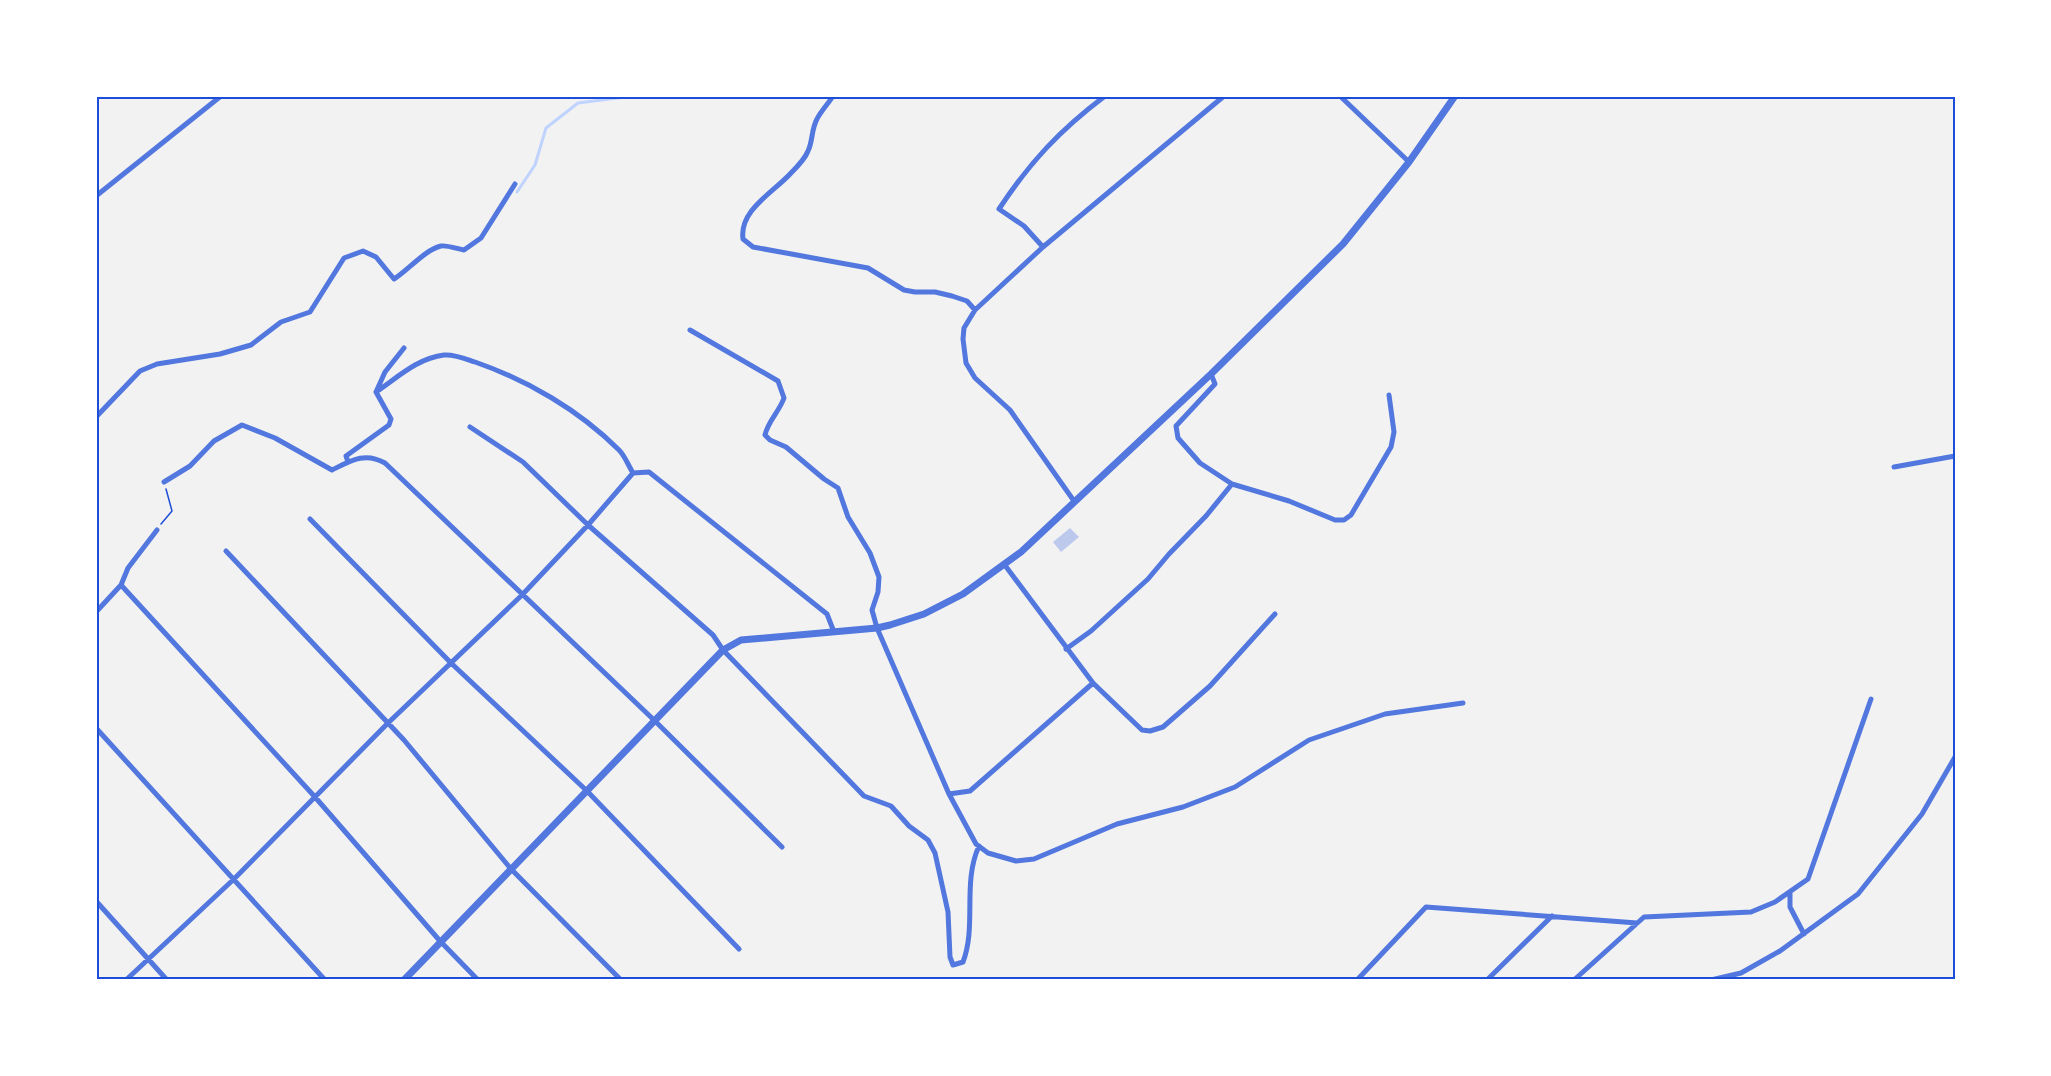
<svg xmlns="http://www.w3.org/2000/svg" width="2051" height="1076" viewBox="0 0 2051 1076" font-family="'Nunito Sans',sans-serif">
	<style>
		.lines { fill: none; stroke-linecap: round; stroke-linejoin: round }
		.stream { stroke: #bfd3fe; stroke-width: 3 }
		.building { fill: #bdc9ec }
		.path { stroke: #1d4ed8; stroke-width: 1.5 }
		.minor { stroke: #5277de; stroke-width: 5 }
		.tertiary { stroke: #5277de; stroke-width: 7 }
		.neatline { fill: none; stroke: #1d4ed8; stroke-width: 2 }
	</style>
	<rect width="100%" height="100%" fill="#f2f2f2"/>
	<g class="lines">
		<path class="stream" d="M 517,192 L 535,165 L 546,128 L 578,103 L 633,96"/>
	</g>
	<path class="building" d="M 1070,528 L 1079,537 L 1061,552 L 1053,542 Z"/>
	<g class="lines">
		<path class="path" d="M 161,524 L 172,511 L 166,489"/>
		<path class="minor" d="M 833,96 C 828,104 821,111 817,119 C 811,130 813,141 808,151 C 805,159 797,167 791,173 C 774,192 739,210 743,239 L 753,247 L 868,268 L 904,290 L 915,292 L 935,292 L 952,296 L 967,301 L 975,310
			M 1340,96 L 1409,162
			M 96,196 L 221,96
			M 1043,247 L 1024,226 L 999,209 C 1030,162 1060,130 1105,96
			M 690,330 L 778,381 L 784,398 C 779,412 768,421 765,435 L 770,440 L 786,447 L 824,479 L 838,488 L 848,517 L 870,553 L 879,577 L 878,592 L 872,610 L 877,628 L 949,794 L 976,844 L 988,853 L 1016,861 L 1034,859 L 1117,824 L 1183,807 L 1235,787 L 1309,740 L 1385,714 L 1463,703
			M 1211,374 L 1215,384 L 1176,426 L 1178,438 L 1200,463 L 1232,484 L 1289,501 L 1335,520 L 1344,520 L 1351,515 L 1391,447 L 1394,432 L 1389,395
			M 376,392 C 398,377 418,358 444,355 C 454,354 466,359 475,362 C 527,380 579,410 619,450 C 625,456 628,465 633,473
			M 96,417 L 140,371 L 157,364 L 220,354 L 251,345 L 281,322 L 310,312 L 344,258 L 363,251 L 376,257 L 394,279 C 407,271 426,249 441,246 C 447,245 458,249 464,250 L 481,238 L 515,184
			M 470,427 L 523,462 L 588,525 L 713,635 L 723,650 L 864,796 L 891,806 L 909,826 L 928,840 L 935,853 L 948,912 L 950,957 L 953,965 L 963,962 C 977,925 962,883 979,846
			M 348,462 L 346,456 L 389,425 L 391,419 L 376,392 L 385,372 L 404,348
			M 1894,467 L 1955,456
			M 164,482 L 190,466 L 214,441 L 242,425 L 275,438 L 332,470 C 352,460 365,452 385,463 L 655,721 L 782,847
			M 1074,501 L 1010,410 L 975,378 L 966,363 L 963,339 L 964,328 L 975,310 L 1043,247 L 1224,96
			M 310,519 L 451,663 L 587,791 L 739,949
			M 226,551 L 404,740 L 511,869 L 621,980
			M 1004,564 L 1093,683 L 1142,730 L 1150,731 L 1163,727 L 1210,686 L 1275,614
			M 121,585 L 315,797 L 440,941 L 478,980
			M 96,612 L 121,585 L 128,568 L 157,530
			M 1066,649 L 1091,631 L 1148,579 L 1169,554 L 1206,516 L 1232,484
			M 96,728 L 325,980
			M 949,794 L 970,791 L 1093,683
			M 1790,892 L 1790,907 L 1804,934
			M 96,901 L 167,980
			M 126,980 L 234,879 L 387,724 L 522,595 L 588,525 L 633,473 L 649,472 L 827,614 L 834,632
			M 1357,980 L 1426,907 L 1637,923
			M 1487,980 L 1552,916
			M 1574,980 L 1644,917 L 1751,912 L 1775,902 L 1808,879 L 1871,699
			M 1711,980 L 1741,973 L 1780,951 L 1858,894 L 1922,814 L 1955,757"/>
		<path class="tertiary" d="M 404,980 L 723,650 L 741,640 L 877,628 L 890,625 L 924,614 L 963,594 L 1021,552 L 1211,374 L 1343,244 L 1409,162 L 1455,96"/>
	</g>
	<rect width="2051" height="1076" fill="none" stroke="#ffffff" stroke-width="195"/>
	<rect x="98" y="98" width="1856" height="880" class="neatline"/>
</svg>
